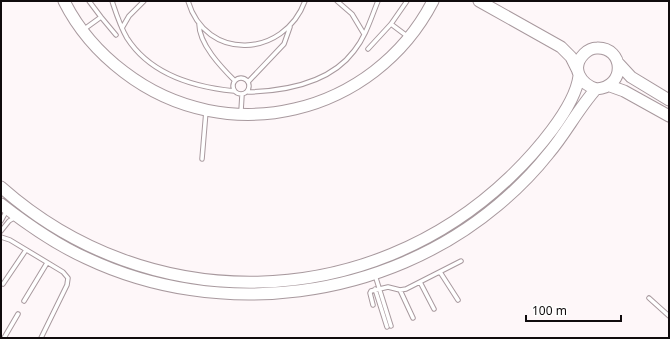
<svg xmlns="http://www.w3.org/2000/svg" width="670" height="339" viewBox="0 0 670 339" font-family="'Noto Sans',sans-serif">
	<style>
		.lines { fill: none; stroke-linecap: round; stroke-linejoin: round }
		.lane-casing { stroke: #a8999e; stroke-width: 5.5 }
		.secondary-casing { stroke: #a8999e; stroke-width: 13 }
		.lane { stroke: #fff; stroke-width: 3.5 }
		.secondary { stroke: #fff; stroke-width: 11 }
	</style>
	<rect width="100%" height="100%" fill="#fef7f9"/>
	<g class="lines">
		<g class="lane-casing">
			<path id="lane" d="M 89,1 L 101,17 L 116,35
				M 112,1 C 116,13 120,26 127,38 C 150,74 193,87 234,91
				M 188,1 C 206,62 284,58 305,1
				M 337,1 L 352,14 L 364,34
				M 199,24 C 199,44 221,67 235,81
				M 391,24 L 407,36
				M 122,28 L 129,16 L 144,1
				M 83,30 L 101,17
				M 368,49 L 391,24 L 407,1
				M233 86a8 8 0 1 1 16 0a8 8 0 1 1-16 0Z
				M 248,82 L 284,44 L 290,27
				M 248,92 C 285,91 330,83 354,51 C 366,36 371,18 378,1
				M 241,111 L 242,95
				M 202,159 L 206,111
				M 1,221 L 6,212
				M 1,231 L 9,221 L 14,218
				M 1,237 L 10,240 L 63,272 L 68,278 L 67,285 L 41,338
				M 440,272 L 458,300
				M 375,275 L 391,326
				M 420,282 L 434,309
				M 3,284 L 26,250
				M 375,289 L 387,327
				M 400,290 L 413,318
				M 649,298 L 669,316
				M 24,301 L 47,263
				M 373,305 L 370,293 L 371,291 L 388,287 L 400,290 L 406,289 L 461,261
				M 4,338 L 18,314"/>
		</g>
		<g class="secondary-casing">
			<path id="secondary" d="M 64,1 C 78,29 99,53 124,72 C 227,151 374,115 433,1
				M 479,1 L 561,47 L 571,57 L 578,71
				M 619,64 L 631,77 L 669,100
				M 610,86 L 624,91 L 669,116
				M 1,187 C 149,318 368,313 510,177 C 534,154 575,108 579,76
				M 1,204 C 28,225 55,244 86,258 C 219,321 385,300 498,205 C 516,190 534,172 549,153 C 566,133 578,109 596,89 C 627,87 624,47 597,48 C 592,48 588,50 584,54 C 570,68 581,84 596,89"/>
		</g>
		<use href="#lane" class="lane"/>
		<use href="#secondary" class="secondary"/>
	</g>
	<rect width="670" height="339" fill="none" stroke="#100b0d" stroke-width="4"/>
	<path d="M526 315v6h95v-6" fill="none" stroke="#100b0d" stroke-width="2"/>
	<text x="532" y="315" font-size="12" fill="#100b0d" stroke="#ffffff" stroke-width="3" paint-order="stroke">100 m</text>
</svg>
